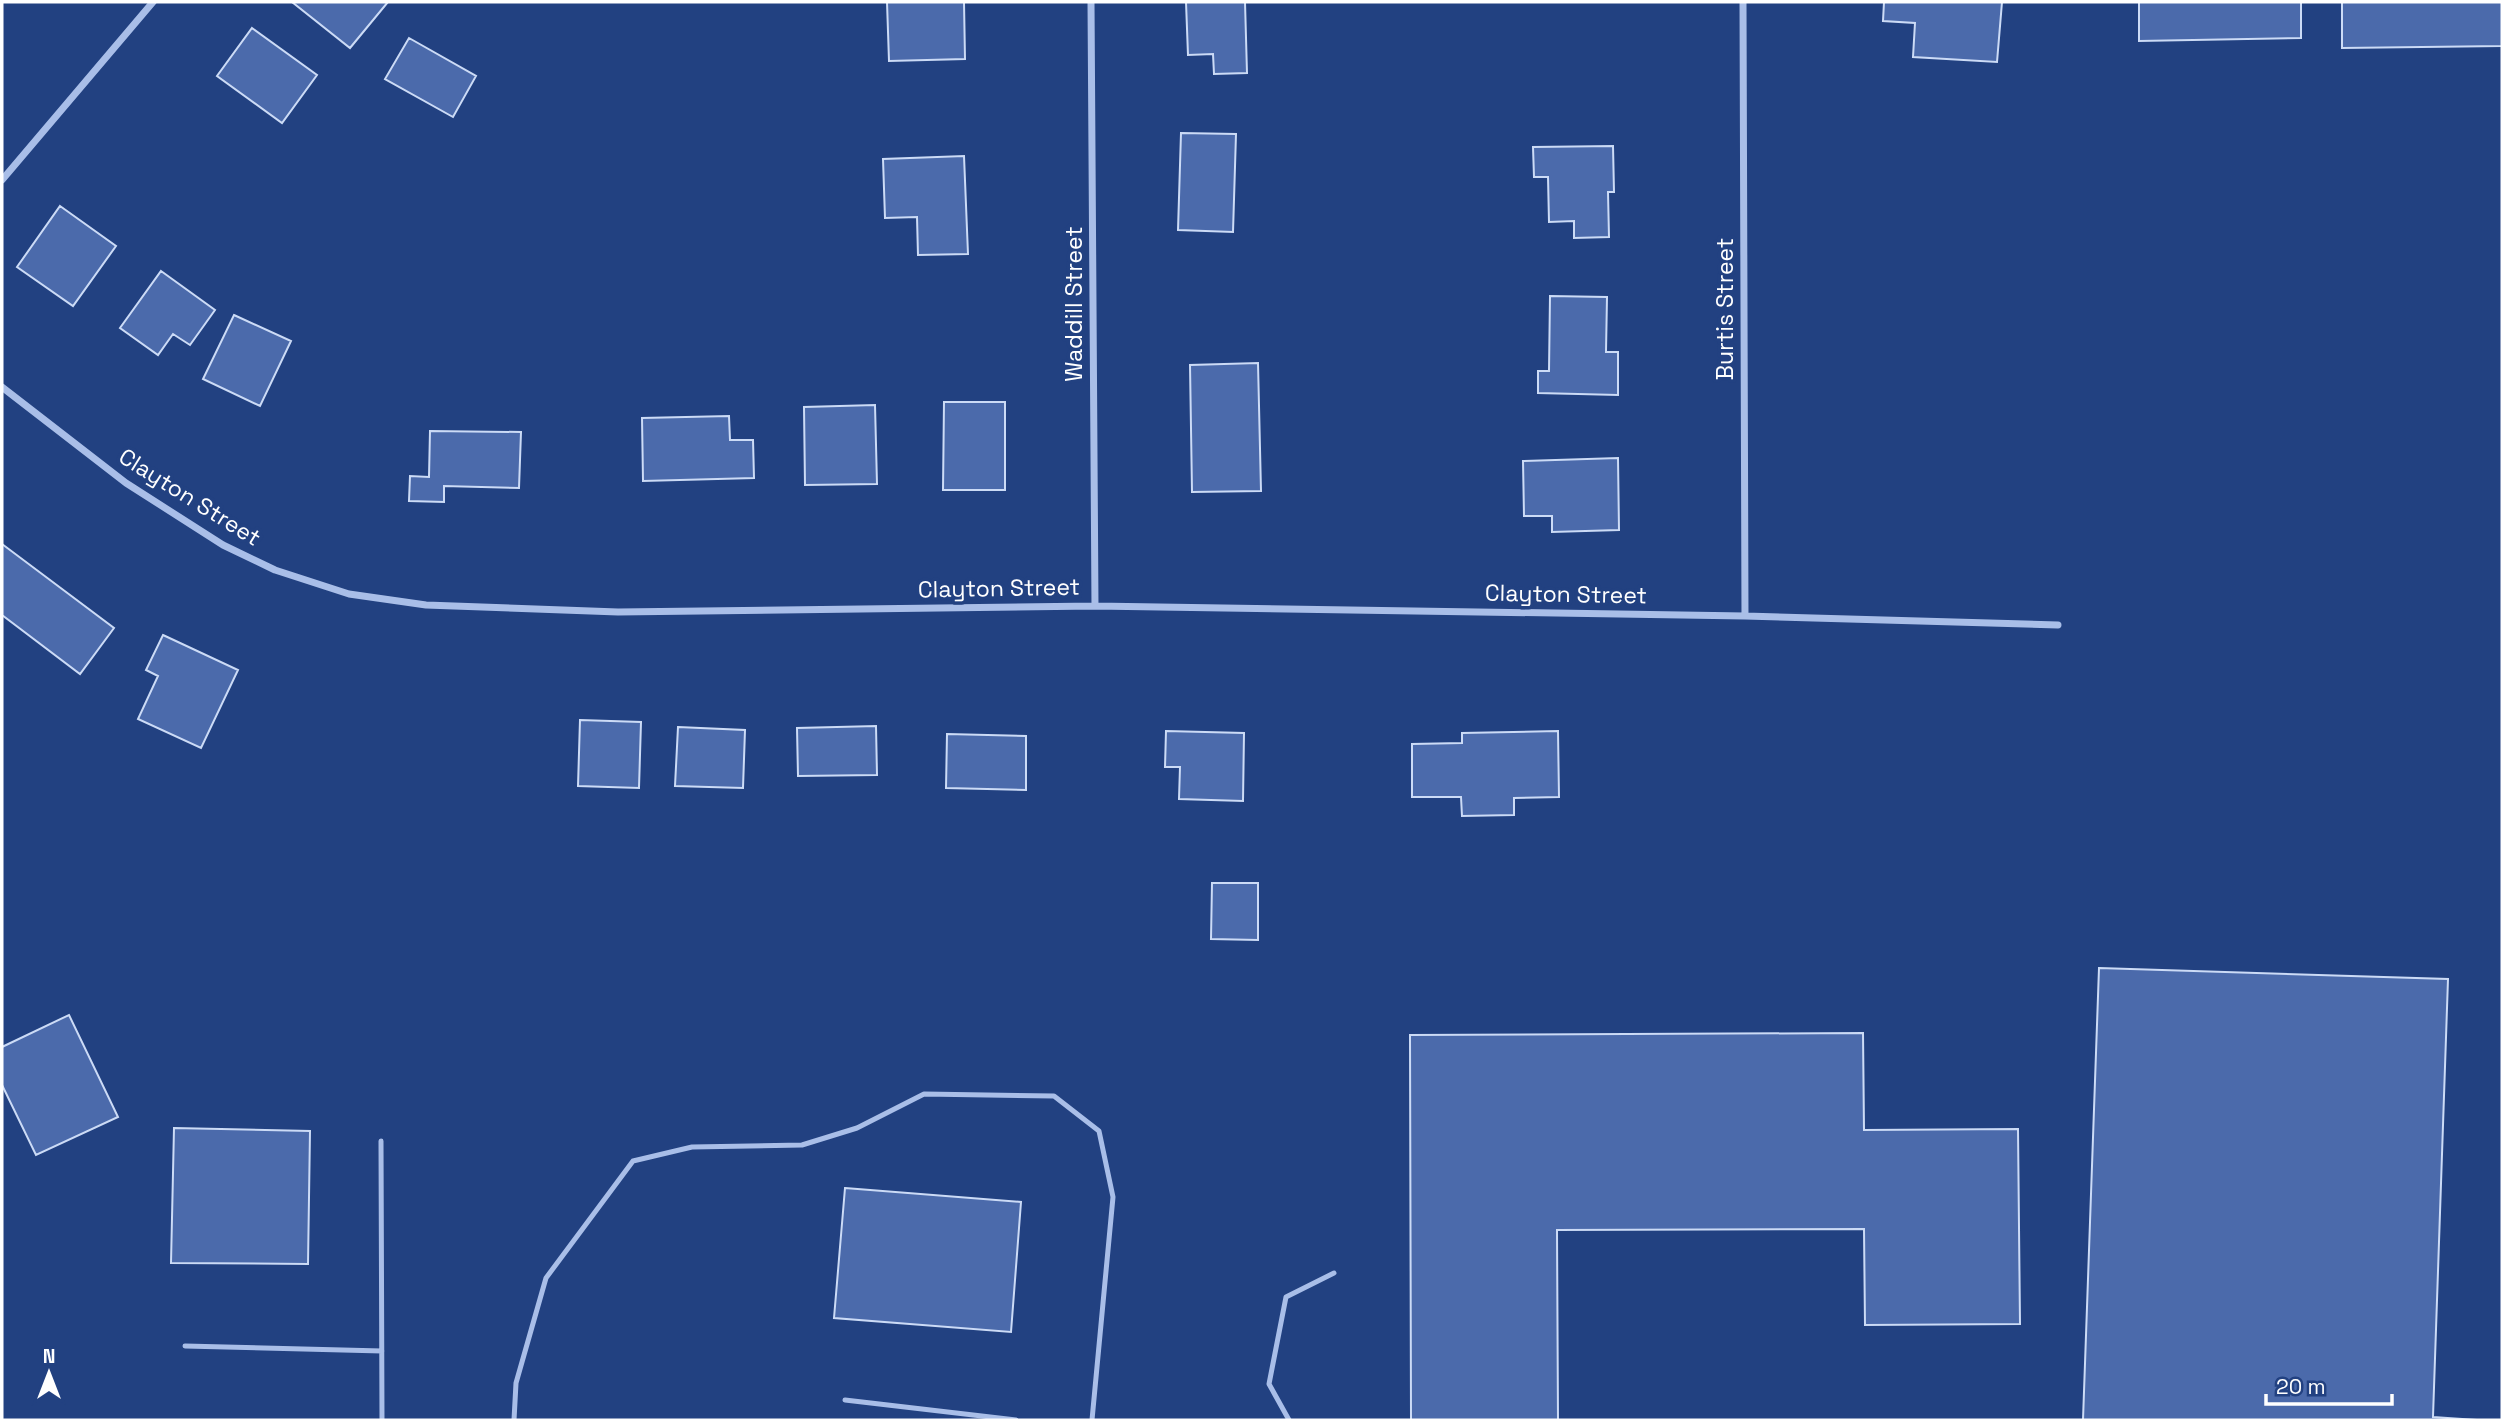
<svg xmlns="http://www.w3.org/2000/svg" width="2504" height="1422" viewBox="0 0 2504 1422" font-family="'Space Grotesk',sans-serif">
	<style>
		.building { fill: #4b6aab; stroke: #ccdbf6; stroke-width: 2 }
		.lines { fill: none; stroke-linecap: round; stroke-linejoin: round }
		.service { stroke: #a9bee8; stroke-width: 5 }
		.minor { stroke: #a9bee8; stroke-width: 7 }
		.labels { text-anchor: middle; stroke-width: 7; stroke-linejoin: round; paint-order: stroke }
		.street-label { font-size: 23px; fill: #fff; stroke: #224181 }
	</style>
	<rect width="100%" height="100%" fill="#224181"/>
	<path class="building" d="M 292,2 L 388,2 L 350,48 Z
		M 887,2 L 964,2 L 965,59 L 889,61 Z
		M 1186,2 L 1245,2 L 1247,73 L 1214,74 L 1213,54 L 1188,55 Z
		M 1884,2 L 2002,2 L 1997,62 L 1913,57 L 1915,23 L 1883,21 Z
		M 2139,2 L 2301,2 L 2301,38 L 2139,41 Z
		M 2342,2 L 2502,2 L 2502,46 L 2342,48 Z
		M 252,28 L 317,75 L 282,123 L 217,76 Z
		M 409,38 L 476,76 L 453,117 L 385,79 Z
		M 1181,133 L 1236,134 L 1233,232 L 1178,230 Z
		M 1613,146 L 1614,192 L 1608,192 L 1609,237 L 1574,238 L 1574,221 L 1549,222 L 1548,177 L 1534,177 L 1533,147 Z
		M 964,156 L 968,254 L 918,255 L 917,217 L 885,218 L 883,159 Z
		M 60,206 L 116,246 L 73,306 L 17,267 Z
		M 161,271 L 215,310 L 190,345 L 173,334 L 158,355 L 120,328 Z
		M 1550,296 L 1607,297 L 1606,352 L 1618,352 L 1618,395 L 1538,393 L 1538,371 L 1549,371 Z
		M 234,315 L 291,341 L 260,406 L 203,379 Z
		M 1258,363 L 1261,491 L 1192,492 L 1190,365 Z
		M 944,402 L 1005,402 L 1005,490 L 943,490 Z
		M 875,405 L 877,484 L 805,485 L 804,407 Z
		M 729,416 L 730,440 L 753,440 L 754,478 L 643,481 L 642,418 Z
		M 430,431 L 521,432 L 519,488 L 444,486 L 444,502 L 409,501 L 410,476 L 429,477 Z
		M 1618,458 L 1619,530 L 1552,532 L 1552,516 L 1524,516 L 1523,461 Z
		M 2,544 L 114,628 L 80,674 L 2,615 Z
		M 163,635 L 238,670 L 201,748 L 138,719 L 158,676 L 146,670 Z
		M 580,720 L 641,722 L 639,788 L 578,786 Z
		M 876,726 L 877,775 L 798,776 L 797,728 Z
		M 678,727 L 745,730 L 743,788 L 675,786 Z
		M 1166,731 L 1244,733 L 1243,801 L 1179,799 L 1180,767 L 1165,767 Z
		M 1558,731 L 1559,797 L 1514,798 L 1514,815 L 1462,816 L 1461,797 L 1412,797 L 1412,744 L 1462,743 L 1462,733 Z
		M 947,734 L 1026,736 L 1026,790 L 946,788 Z
		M 1212,883 L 1258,883 L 1258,940 L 1211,939 Z
		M 2099,968 L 2448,979 L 2433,1417 L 2477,1420 L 2083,1420 Z
		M 69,1015 L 118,1117 L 36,1155 L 2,1085 L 2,1047 Z
		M 1863,1033 L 1864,1130 L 2018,1129 L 2020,1324 L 1865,1325 L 1864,1229 L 1557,1230 L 1558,1420 L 1411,1420 L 1410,1035 Z
		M 174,1128 L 310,1131 L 308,1264 L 171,1263 Z
		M 845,1188 L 1021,1202 L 1011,1332 L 834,1318 Z"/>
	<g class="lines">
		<path class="service" d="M 381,1141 L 382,1420
			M 185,1346 L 382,1351
			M 845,1400 L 1016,1420
			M 514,1420 L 516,1383 L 546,1278 L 633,1161 L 692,1147 L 802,1145 L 857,1128 L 924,1094 L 1054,1096 L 1099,1131 L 1113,1197 L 1092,1420
			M 1289,1420 L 1269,1384 L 1286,1297 L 1334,1273"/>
		<path class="minor" d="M 1091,2 L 1095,606
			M 1743,2 L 1745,616
			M 2,180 L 153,2
			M 2,387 L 126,483 L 223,545 L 275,570 L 349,594 L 426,605 L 618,612 L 1095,606 L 1745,616 L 2058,625"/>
	</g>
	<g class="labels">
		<g class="street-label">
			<text transform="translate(1074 304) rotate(-90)" y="8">Waddill Street</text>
			<text transform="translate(1725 309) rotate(-90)" y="8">Burtis Street</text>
			<text transform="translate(190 497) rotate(32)" y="8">Clayton Street</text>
			<text transform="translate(999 588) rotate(-1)" y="8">Clayton Street</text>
			<text transform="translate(1566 594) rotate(1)" y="8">Clayton Street</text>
		</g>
	</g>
	<rect width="2504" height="1422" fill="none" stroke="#ffffff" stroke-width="7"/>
	<g transform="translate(49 1373)" stroke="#224181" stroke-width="5" paint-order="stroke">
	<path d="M0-5L12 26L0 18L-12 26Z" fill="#ffffff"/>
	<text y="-10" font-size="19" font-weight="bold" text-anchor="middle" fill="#ffffff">N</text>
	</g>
	<path d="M2266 1394v10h126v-10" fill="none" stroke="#ffffff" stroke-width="3.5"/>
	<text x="2276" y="1394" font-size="21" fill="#ffffff" stroke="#224181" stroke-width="5" paint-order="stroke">20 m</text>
</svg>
